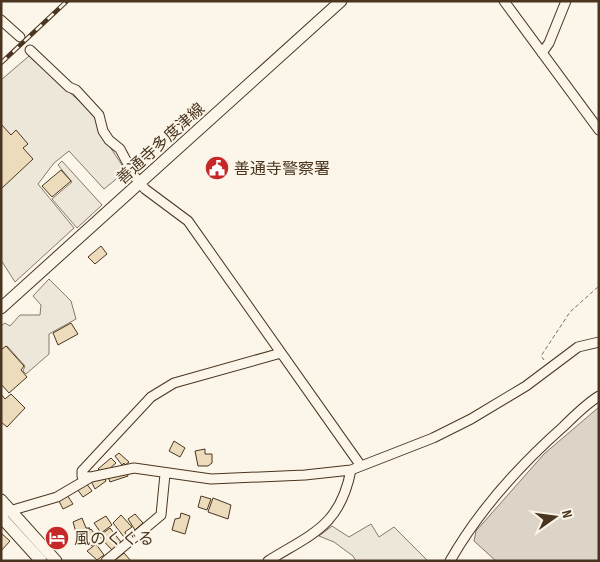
<svg xmlns="http://www.w3.org/2000/svg" width="600" height="562" viewBox="0 0 600 562" font-family="'Sofia Sans Condensed','Noto Sans JP',sans-serif">
	<style>
		.parking { fill: #ede7d9; stroke: #887966 }
		.water { fill: #dcd4c6; stroke: #887966 }
		.building { fill: #ecdcbc; stroke: #4a3520 }
		.lines { fill: none; stroke-linecap: round; stroke-linejoin: round }
		.minor-casing { stroke: #4a3520; stroke-width: 11 }
		.major-casing { stroke: #4a3520; stroke-width: 13 }
		.path { stroke: #7f6f5c; stroke-width: 1; stroke-dasharray: 4 2.5; stroke-linecap: butt }
		.minor { stroke: #fbf6e9; stroke-width: 9 }
		.major { stroke: #fbf6e9; stroke-width: 11 }
		.rail-casing { stroke: #4a3520; stroke-width: 4.5 }
		.rail { stroke: #fbf6e9; stroke-width: 2.5; stroke-dasharray: 8; stroke-linecap: butt }
		.labels { text-anchor: middle; stroke-width: 4; stroke-linejoin: round; paint-order: stroke }
		.street-label { font-size: 16px; fill: #4a3520; stroke: #fbf6e9 }
		.poi-label { font-size: 16px; fill: #4a3520; stroke: #fbf6e9; text-anchor: start }
	</style>
	<rect width="100%" height="100%" fill="#fbf6e9"/>
	<path class="parking" d="M 29,56 L 96,116 L 108,144 L 126,171 L 104,189 L 69,151 L 54,163 L 38,184 L 74,228 L 15,282 L 1,260 L 1,80 Z
		M 62,161 L 102,205 L 77,228 L 52,199 L 72,182 L 58,165 Z
		M 49,279 L 71,301 L 76,319 L 49,334 L 49,354 L 26,374 L 23,371 L 25,366 L 7,346 L 3,349 L 1,347 L 1,326 L 5,323 L 10,326 L 20,315 L 40,315 L 41,305 L 33,296 Z
		M 371,524 L 379,537 L 394,527 L 428,561 L 356,561 L 353,556 L 334,542 L 319,536 L 332,526 L 349,537 Z"/>
	<path class="water" d="M 599,407 L 599,561 L 496,561 L 474,541 L 476,531 L 544,454 Z"/>
	<path class="building" d="M 1,124 L 11,135 L 16,130 L 28,144 L 23,148 L 33,159 L 1,189 Z
		M 61,170 L 71,181 L 52,197 L 42,186 Z
		M 101,246 L 107,254 L 95,264 L 88,257 Z
		M 71,323 L 78,334 L 58,345 L 53,333 Z
		M 6,346 L 24,366 L 21,370 L 27,377 L 9,393 L 1,384 L 1,350 Z
		M 1,394 L 5,399 L 11,394 L 25,408 L 7,427 L 1,422 Z
		M 174,441 L 185,448 L 180,457 L 169,451 Z
		M 205,449 L 205,454 L 212,454 L 212,463 L 208,466 L 198,466 L 195,451 Z
		M 119,453 L 129,462 L 125,465 L 124,463 L 122,465 L 115,456 Z
		M 111,458 L 116,463 L 108,470 L 107,468 L 102,472 L 98,469 Z
		M 126,471 L 128,476 L 110,482 L 108,476 Z
		M 103,476 L 106,481 L 95,489 L 91,481 Z
		M 86,483 L 92,491 L 83,497 L 77,489 Z
		M 67,495 L 73,504 L 63,509 L 59,501 Z
		M 201,496 L 211,499 L 207,510 L 198,507 Z
		M 213,498 L 231,505 L 228,519 L 208,512 Z
		M 181,513 L 190,516 L 185,534 L 172,530 L 175,519 L 180,518 Z
		M 135,514 L 143,523 L 135,530 L 128,519 Z
		M 121,515 L 132,527 L 125,532 L 126,535 L 124,537 L 113,523 Z
		M 106,516 L 112,525 L 101,533 L 94,523 Z
		M 82,518 L 86,528 L 90,528 L 77,536 L 73,522 Z
		M 56,527 L 66,539 L 58,547 L 47,536 Z
		M 110,528 L 121,542 L 112,550 L 99,536 Z
		M 91,529 L 99,540 L 91,546 L 83,534 Z
		M 1,533 L 10,541 L 1,551 Z
		M 96,544 L 104,555 L 97,560 L 87,551 Z
		M 124,553 L 131,561 L 114,561 Z"/>
	<g class="lines">
		<g class="minor-casing">
			<path id="minor" d="M 504,1 L 599,130
				M 1,20 L 20,37
				M 30,50 L 69,87 L 76,90 L 99,115 L 103,131 L 109,140 L 120,149 L 135,177 L 145,189 L 188,221 L 361,466
				M 542,53 L 549,43 L 566,1
				M 91,477 L 82,476 L 82,471 L 151,397 L 174,383 L 281,353
				M 6,512 L 57,497 L 91,477 L 134,468 L 211,479 L 305,475 L 351,470 L 433,438 L 471,419 L 526,386 L 578,347 L 599,342
				M 106,561 L 161,515 L 165,474
				M 268,561 C 313,533 340,526 351,470
				M 450,561 C 479,510 520,465 564,426 C 575,415 586,404 599,396"/>
		</g>
		<g class="major-casing">
			<path id="major" d="M 1,308 L 341,1
				M 1,500 L 56,561
				M 1,517 L 41,561"/>
		</g>
		<path class="path" d="M 544,360 L 541,356 L 570,312 L 599,286"/>
		<use href="#minor" class="minor"/>
		<use href="#major" class="major"/>
		<g class="rail-casing">
			<path id="rail" d="M 1,63 L 67,1"/>
		</g>
		<use href="#rail" class="rail"/>
	</g>
	<defs>
		<g id="civic-disc" transform="scale(1.25)"><circle r="9.5" fill="#c62828" stroke="#fbf6e9"/><path d="M-.6-6.5H3V-4.5H.6V-3L4-1V1h2V6H-6V1h2V-1L-.6-3ZM-1.2 2.5V6h2.4V2.5Z" fill="#fff"/></g>
		<g id="hotel-disc" transform="scale(1.25)"><circle r="9.5" fill="#c62828" stroke="#fbf6e9"/><path d="M-6-4.5h1.5V1H6V5H4.5V3h-9V5H-6ZM-4 0a1.8 1.8 0 1 1 3.6 0ZM.5 0V-2.5h3Q6-2.5 6 0Z" fill="#fff"/></g>
	</defs>
	<g fill-rule="evenodd">
		<use href="#civic-disc" x="217" y="168"/>
		<use href="#hotel-disc" x="57" y="538"/>
	</g>
	<g class="labels">
		<g class="street-label">
			<text transform="translate(160 143) rotate(-42)" y="6">善通寺多度津線</text>
		</g>
		<g class="poi-label">
			<text x="234" y="174">善通寺警察署</text>
			<text x="74" y="544">風のくぐる</text>
		</g>
	</g>
	<rect width="600" height="562" fill="none" stroke="#4a3520" stroke-width="5"/>
	<g transform="translate(555 517) rotate(76)" stroke="#fbf6e9" stroke-width="4" paint-order="stroke">
	<path d="M0-4L9 19L0 12L-9 19Z" fill="#4a3520"/>
	<text y="-8" font-size="14" font-weight="bold" text-anchor="middle" fill="#4a3520">N</text>
	</g>
</svg>
